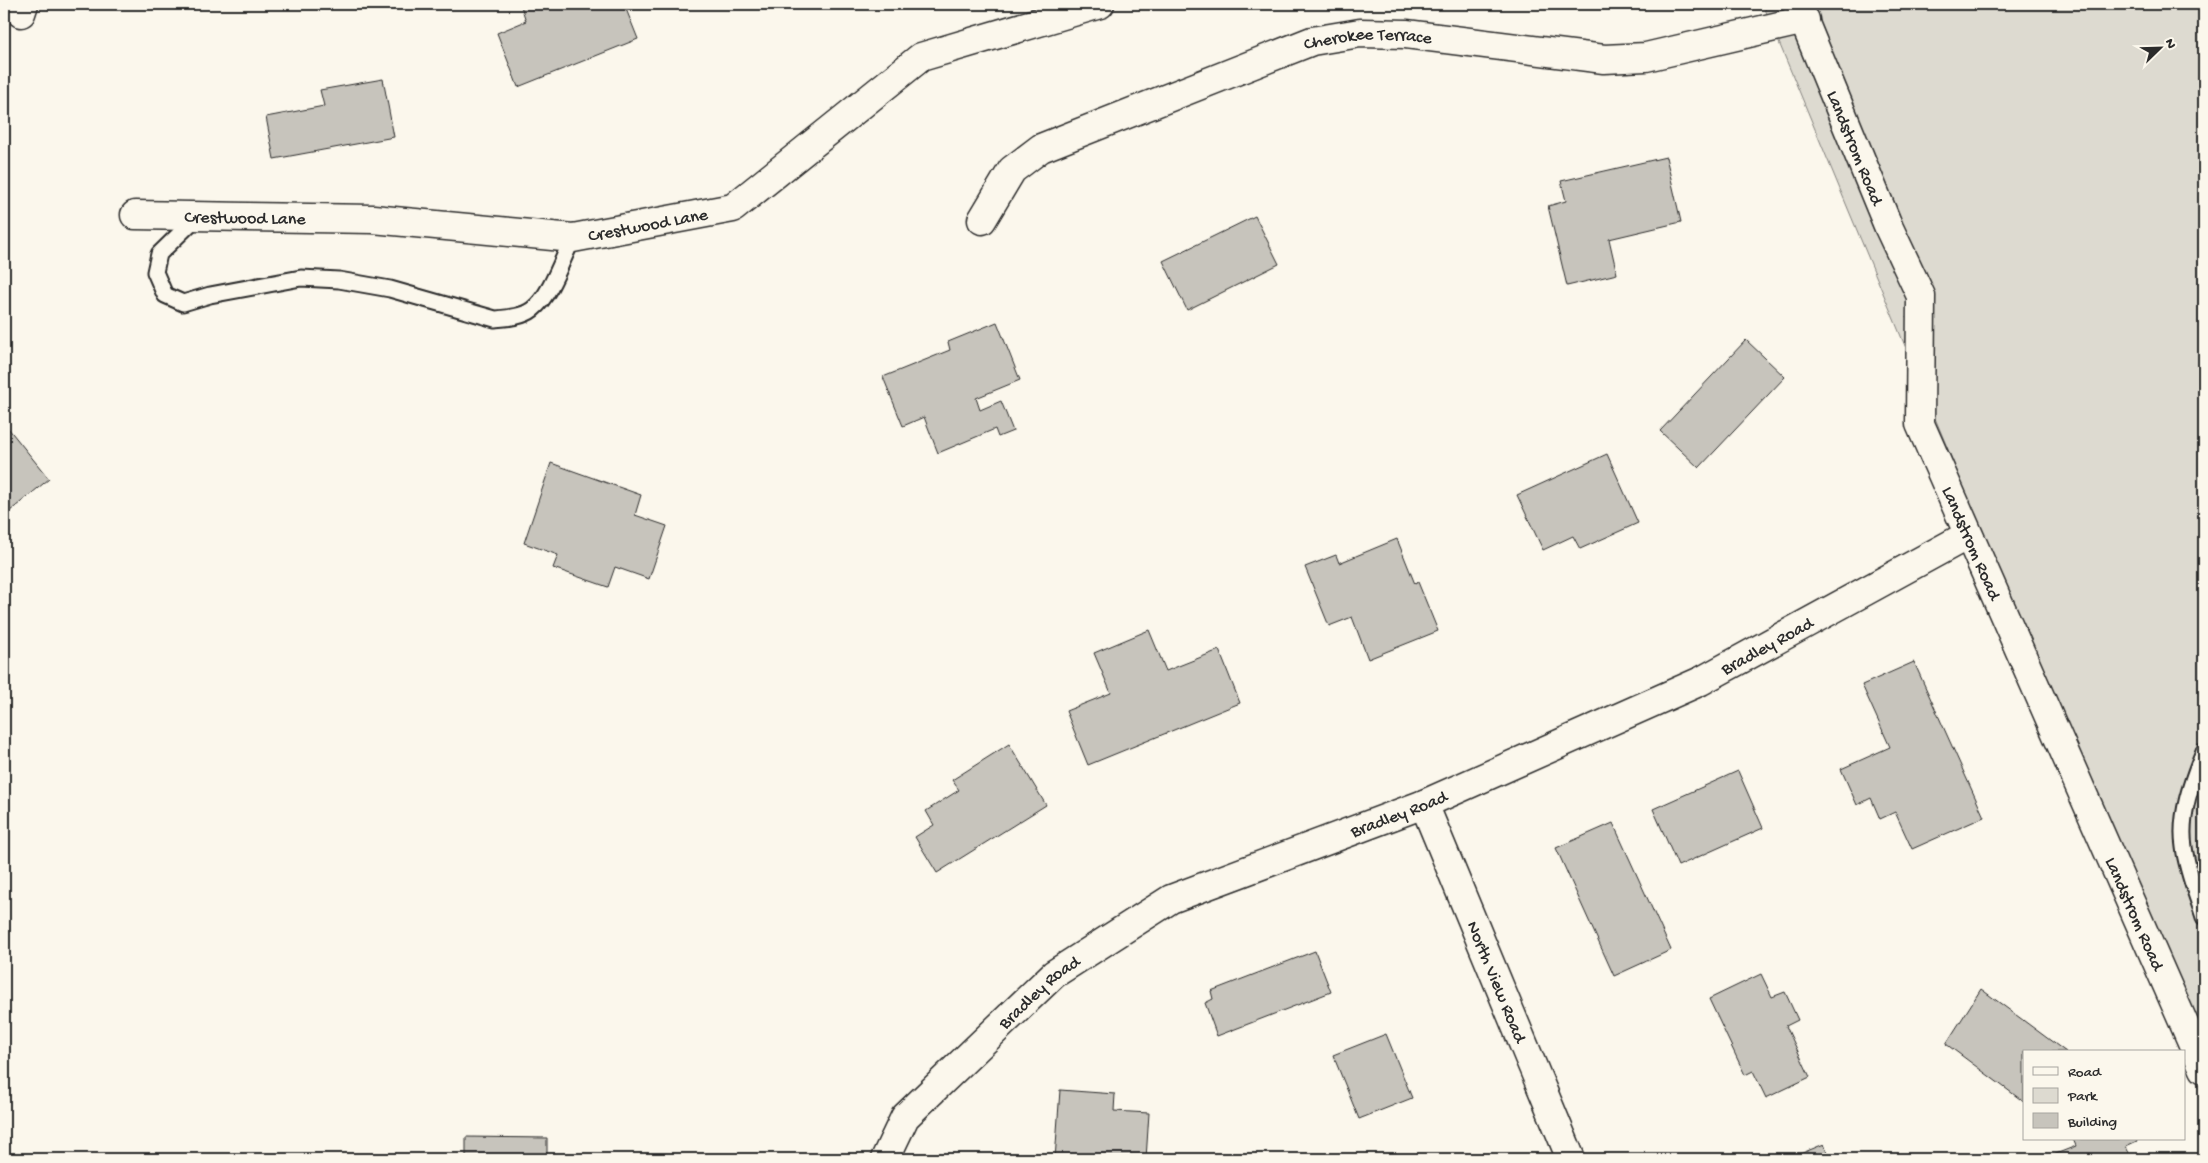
<svg xmlns="http://www.w3.org/2000/svg" width="2208" height="1163" viewBox="0 0 2208 1163" font-family="'Gochi Hand',sans-serif">
	<style>
		.green { fill: #dddad0; stroke: #84827e }
		.building { fill: #c7c4bc; stroke: #2b2b2b }
		.lines { fill: none; stroke-linecap: round; stroke-linejoin: round }
		.lane-casing { stroke: #2b2b2b; stroke-width: 19 }
		.street-casing { stroke: #2b2b2b; stroke-width: 31 }
		.lane { stroke: #fbf7ec; stroke-width: 15 }
		.street { stroke: #fbf7ec; stroke-width: 28 }
		.labels { text-anchor: middle; stroke-width: 4; stroke-linejoin: round; paint-order: stroke }
		.street-label { font-size: 18px; fill: #2b2b2b; stroke: #fbf7ec }
	</style>
	<rect width="100%" height="100%" fill="#fbf7ec"/>
	<filter id="ink" filterUnits="userSpaceOnUse"><feTurbulence type="fractalNoise" baseFrequency=".02" numOctaves="2"/><feDisplacementMap in="SourceGraphic" scale="10" xChannelSelector="R" yChannelSelector="G"/><feConvolveMatrix kernelMatrix="1 2 1 2 8 2 1 2 1" color-interpolation-filters="sRGB"/></filter>
	<g filter="url(#ink)">
		<path class="green" d="M 1763,4 L 2204,4 L 2204,1051 L 2023,630 Z"/>
		<path class="building" d="M 526,4 L 588,4 L 589,6 L 595,4 L 624,4 L 638,39 L 518,87 L 497,33 L 526,21 L 521,6 Z
			M 383,79 L 394,137 L 274,159 L 266,117 L 324,106 L 320,90 Z
			M 1666,157 L 1681,222 L 1609,239 L 1617,274 L 1567,286 L 1548,206 L 1566,201 L 1561,181 Z
			M 1255,216 L 1279,264 L 1187,310 L 1163,261 Z
			M 997,322 L 1020,380 L 976,398 L 980,410 L 1001,401 L 1013,431 L 998,437 L 995,429 L 938,453 L 924,417 L 903,426 L 883,377 L 950,350 L 948,342 Z
			M 1746,340 L 1785,377 L 1699,468 L 1660,431 Z
			M 4,423 L 49,479 L 4,516 Z
			M 1607,454 L 1638,523 L 1580,549 L 1573,536 L 1543,550 L 1517,495 Z
			M 551,463 L 641,495 L 635,515 L 667,526 L 649,579 L 615,567 L 608,587 L 553,568 L 558,555 L 524,543 Z
			M 1397,539 L 1415,584 L 1418,582 L 1438,631 L 1368,659 L 1352,617 L 1329,626 L 1305,567 L 1336,555 L 1339,563 Z
			M 1149,630 L 1166,671 L 1219,650 L 1240,703 L 1088,765 L 1066,711 L 1111,693 L 1094,653 Z
			M 1914,662 L 1984,817 L 1912,849 L 1895,812 L 1880,819 L 1871,798 L 1857,805 L 1841,769 L 1890,747 L 1862,685 Z
			M 1009,744 L 1046,805 L 937,873 L 915,837 L 934,825 L 926,811 L 959,790 L 952,780 Z
			M 1738,771 L 1763,828 L 1678,866 L 1653,809 Z
			M 1613,823 L 1671,950 L 1614,976 L 1556,848 Z
			M 1315,951 L 1331,992 L 1217,1036 L 1205,1003 L 1213,999 L 1211,991 Z
			M 1761,974 L 1772,997 L 1785,992 L 1798,1020 L 1786,1026 L 1810,1077 L 1766,1098 L 1753,1071 L 1745,1075 L 1709,999 Z
			M 1981,989 L 2066,1052 L 2024,1052 L 2024,1102 L 1946,1044 Z
			M 1386,1034 L 1412,1098 L 1359,1119 L 1333,1055 Z
			M 1060,1090 L 1115,1094 L 1114,1111 L 1149,1113 L 1146,1159 L 1055,1159 Z
			M 466,1137 L 547,1138 L 547,1159 L 466,1159 Z
			M 2073,1139 L 2136,1139 L 2137,1142 L 2126,1147 L 2132,1159 L 2043,1159 L 2076,1146 Z
			M 1824,1144 L 1830,1159 L 1788,1159 Z"/>
		<g class="lines">
			<g class="lane-casing">
				<path id="lane" d="M 198,216 L 159,254 L 155,272 L 165,295 L 183,303 L 210,295 L 301,278 L 339,280 L 390,289 L 495,319 C 507,318 523,317 533,309 C 551,295 562,259 573,238
					M 2204,751 C 2192,781 2179,815 2184,847 C 2187,871 2197,895 2204,917"/>
			</g>
			<g class="street-casing">
				<g id="street">
					<path id="s1" d="M 1797,4 L 1889,228 L 1921,296 L 1920,424 L 2204,1069"/>
					<path d="M 21,13 L 24,4"/>
					<path id="s2" d="M 135,215 L 373,219 L 573,238 L 733,208 L 921,57 L 1100,4"/>
					<path id="s3" d="M 982,220 L 1012,170 L 1041,148 L 1312,41 L 1360,33 L 1406,34 L 1604,59 L 1646,57 L 1805,20"/>
					<path id="s4" d="M 1424,804 L 1571,1159"/>
					<path id="s5" d="M 885,1159 L 905,1117 L 1054,974 L 1171,899 L 1424,804 L 1701,681 L 1968,535"/>
				</g>
			</g>
			<use href="#lane" class="lane"/>
			<use href="#street" class="street"/>
		</g>
	</g>
	<g class="labels">
		<g class="street-label">
			<text dy="6" stroke="none"><textPath href="#s3" startOffset="442">Cherokee Terrace</textPath></text>
			<text dy="6" stroke="none"><textPath href="#s1" startOffset="155">Landstrom Road</textPath></text>
			<text dy="6" stroke="none"><textPath href="#s2" startOffset="110">Crestwood Lane</textPath></text>
			<text dy="6" stroke="none"><textPath href="#s2" startOffset="515">Crestwood Lane</textPath></text>
			<text dy="6" stroke="none"><textPath href="#s1" startOffset="575">Landstrom Road</textPath></text>
			<text dy="6" stroke="none"><textPath href="#s5" startOffset="1040">Bradley Road</textPath></text>
			<text dy="6" stroke="none"><textPath href="#s5" startOffset="635">Bradley Road</textPath></text>
			<text dy="6" stroke="none"><textPath href="#s1" startOffset="980">Landstrom Road</textPath></text>
			<text dy="6" stroke="none"><textPath href="#s4" startOffset="192">North View Road</textPath></text>
			<text dy="6" stroke="none"><textPath href="#s5" startOffset="230">Bradley Road</textPath></text>
		</g>
	</g>
	<rect width="2208" height="1163" fill="none" stroke="#fbf7ec" stroke-width="20"/>
	<rect x="10" y="10" width="2188" height="1143" fill="none" stroke="#2b2b2b" stroke-width="2" filter="url(#ink)"/>
	<rect x="2023" y="1050" width="162" height="90" fill="#fbf7ec" stroke="#a8a59f"/>
	<rect x="2033" y="1067" width="25" height="8" fill="#fbf7ec" stroke="#a8a59f"/>
	<text x="2068" y="1076" font-size="15" fill="#2b2b2b">Road</text>
	<rect x="2033" y="1088" width="25" height="15" fill="#dddad0" stroke="#a8a59f"/>
	<text x="2068" y="1100" font-size="15" fill="#2b2b2b">Park</text>
	<rect x="2033" y="1113" width="25" height="15" fill="#c7c4bc" stroke="#a8a59f"/>
	<text x="2068" y="1126" font-size="15" fill="#2b2b2b">Building</text>
	<g transform="translate(2160 48) rotate(67)" stroke="#fbf7ec" stroke-width="4" paint-order="stroke">
	<path d="M0-4L9 19L0 12L-9 19Z" fill="#2b2b2b"/>
	<text y="-8" font-size="14" font-weight="bold" text-anchor="middle" fill="#2b2b2b">N</text>
	</g>
</svg>
